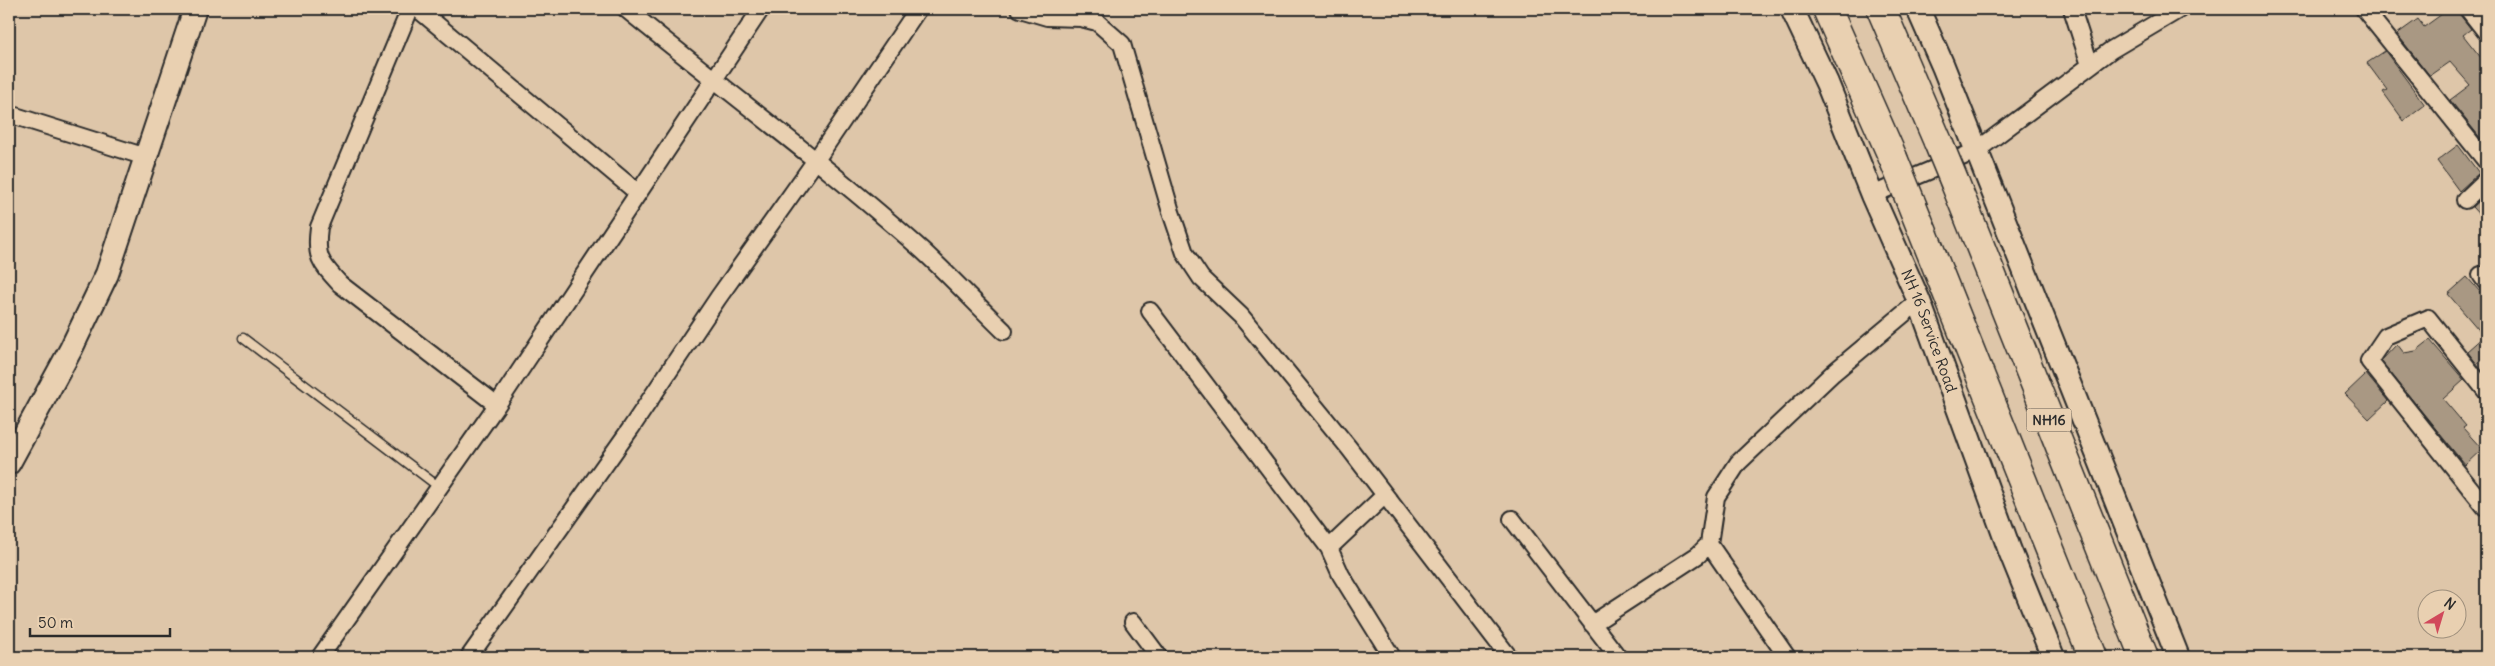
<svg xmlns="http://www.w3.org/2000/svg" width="2495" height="666" viewBox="0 0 2495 666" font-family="Delius,sans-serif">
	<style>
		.building { fill: #a99883; stroke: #2b2b2b }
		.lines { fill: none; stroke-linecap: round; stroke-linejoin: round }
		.lane-casing { stroke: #2b2b2b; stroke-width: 11 }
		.street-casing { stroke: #2b2b2b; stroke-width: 20 }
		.secondary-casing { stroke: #2b2b2b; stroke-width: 26 }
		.highway-casing { stroke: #2b2b2b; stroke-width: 31 }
		.lane { stroke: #e9d0b1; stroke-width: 8 }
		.street { stroke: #e9d0b1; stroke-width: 16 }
		.secondary { stroke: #e9d0b1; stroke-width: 22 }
		.highway { stroke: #e9d0b1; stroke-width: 28 }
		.highway-bridge-casing { stroke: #2b2b2b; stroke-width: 31; stroke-linecap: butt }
		.highway-bridge { stroke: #e9d0b1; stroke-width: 28 }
		.labels { text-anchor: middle; stroke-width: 4; stroke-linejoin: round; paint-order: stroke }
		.shield { fill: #e9d0b1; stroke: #645c53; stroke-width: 1 }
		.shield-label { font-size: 14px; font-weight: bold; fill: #2b2b2b }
		.street-label { font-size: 15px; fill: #2b2b2b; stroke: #e9d0b1 }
	</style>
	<rect width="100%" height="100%" fill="#dec6a9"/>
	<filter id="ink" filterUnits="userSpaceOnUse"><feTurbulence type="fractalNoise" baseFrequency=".02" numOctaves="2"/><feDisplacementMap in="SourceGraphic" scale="10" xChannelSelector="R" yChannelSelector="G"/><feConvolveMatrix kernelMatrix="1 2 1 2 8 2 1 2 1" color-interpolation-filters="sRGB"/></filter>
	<g filter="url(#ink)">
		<path class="building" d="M 2449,9 L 2458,9 L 2460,15 L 2471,29 L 2463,35 L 2486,64 L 2486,145 L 2450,100 L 2470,85 L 2450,62 L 2430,76 L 2397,34 L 2418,19 L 2424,27 Z
			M 2385,51 L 2425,105 L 2404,121 L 2383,92 L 2387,90 L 2367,63 Z
			M 2458,145 L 2479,173 L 2459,191 L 2437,161 Z
			M 2486,194 L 2486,222 L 2472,207 Z
			M 2467,277 L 2486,299 L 2486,356 L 2477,364 L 2467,351 L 2484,336 L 2448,294 Z
			M 2430,340 L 2464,380 L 2443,399 L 2466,426 L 2463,428 L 2482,449 L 2465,465 L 2381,361 L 2397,344 L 2404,353 L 2416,351 Z
			M 2366,374 L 2388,401 L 2369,419 L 2345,394 Z"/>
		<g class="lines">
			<g class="lane-casing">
				<path id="lane" d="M 243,338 L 439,487"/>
			</g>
			<g class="street-casing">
				<path id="street" d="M 410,9 L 319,227 C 315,257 320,262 340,284 L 497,405
					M 418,9 L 638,193
					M 626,9 C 725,90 828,166 923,251 C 951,277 977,305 1004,331
					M 1020,9 L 1047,17 L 1081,18 L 1097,22 L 1122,44 L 1171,212 L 1185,253 L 1193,266 L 1201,278 L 1241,316 L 1349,448 L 1509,657
					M 2072,9 L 2090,65
					M 2364,9 L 2486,161
					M 2468,9 L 2486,32
					M 9,114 L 146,157
					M 1872,195 L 1976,151 L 2111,50 L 2180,9
					M 2465,200 L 2486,180
					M 2481,275 L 2486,282
					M 1150,311 L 1329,548 L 1341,575 L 1392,657
					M 2486,391 L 2428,318 L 2386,336 L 2369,361 L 2486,508
					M 1512,519 L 1618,657
					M 1709,544 L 1787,657
					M 1329,548 L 1385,495
					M 1133,622 L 1159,657
					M 1592,624 L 1698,555 L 1709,544 L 1716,497 L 1738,463 L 1833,373 L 1919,301
					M 320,657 L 497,405 L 761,9
					M 469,657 L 631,428 L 718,298 L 816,160 L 918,9"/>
			</g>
			<g class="secondary-casing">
				<g id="secondary">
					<path id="s1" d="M 1792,9 L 1827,83 L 1872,195 L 1919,301 L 2010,551 L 2053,657"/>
					<path d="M 1918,9 L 1943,66 L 2178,657"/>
					<path d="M 9,463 L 71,349 L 107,274 L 195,9"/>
				</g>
			</g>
			<g class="highway-casing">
				<path id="highway" d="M 1827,9 L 1893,158
					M 1881,9 L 1938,142
					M 1955,183 L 2144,657
					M 1910,200 L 2093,657"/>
			</g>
			<use href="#lane" class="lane"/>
			<use href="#street" class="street"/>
			<use href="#secondary" class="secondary"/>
			<use href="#highway" class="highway"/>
			<g class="highway-bridge-casing">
				<path id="highway-bridge" d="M 1938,142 L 1955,183
					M 1893,158 L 1910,200"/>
			</g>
			<use href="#highway-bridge" class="highway-bridge"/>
		</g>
	</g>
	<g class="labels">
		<rect class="shield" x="2026.5" y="408.5" width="45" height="23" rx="4"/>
		<g class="shield-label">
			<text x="2049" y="425">NH16</text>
		</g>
		<g class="street-label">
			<text dy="5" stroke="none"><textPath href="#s1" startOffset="350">NH 16 Service Road</textPath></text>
		</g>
	</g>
	<rect width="2495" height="666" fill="none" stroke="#e9d0b1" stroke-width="30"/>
	<rect x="15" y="15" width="2465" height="636" fill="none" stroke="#2b2b2b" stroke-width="2" filter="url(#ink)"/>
	<g transform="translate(2442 614) rotate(38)"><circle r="24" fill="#e9d0b1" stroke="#9d8e7b"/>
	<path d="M0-4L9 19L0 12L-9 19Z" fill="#d1495b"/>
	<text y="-8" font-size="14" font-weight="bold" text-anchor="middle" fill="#2b2b2b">N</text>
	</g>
	<path d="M30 628v8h140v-8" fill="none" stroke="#2b2b2b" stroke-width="2.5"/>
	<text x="38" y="628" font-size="15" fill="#2b2b2b" stroke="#e9d0b1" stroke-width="4" paint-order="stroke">50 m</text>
</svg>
